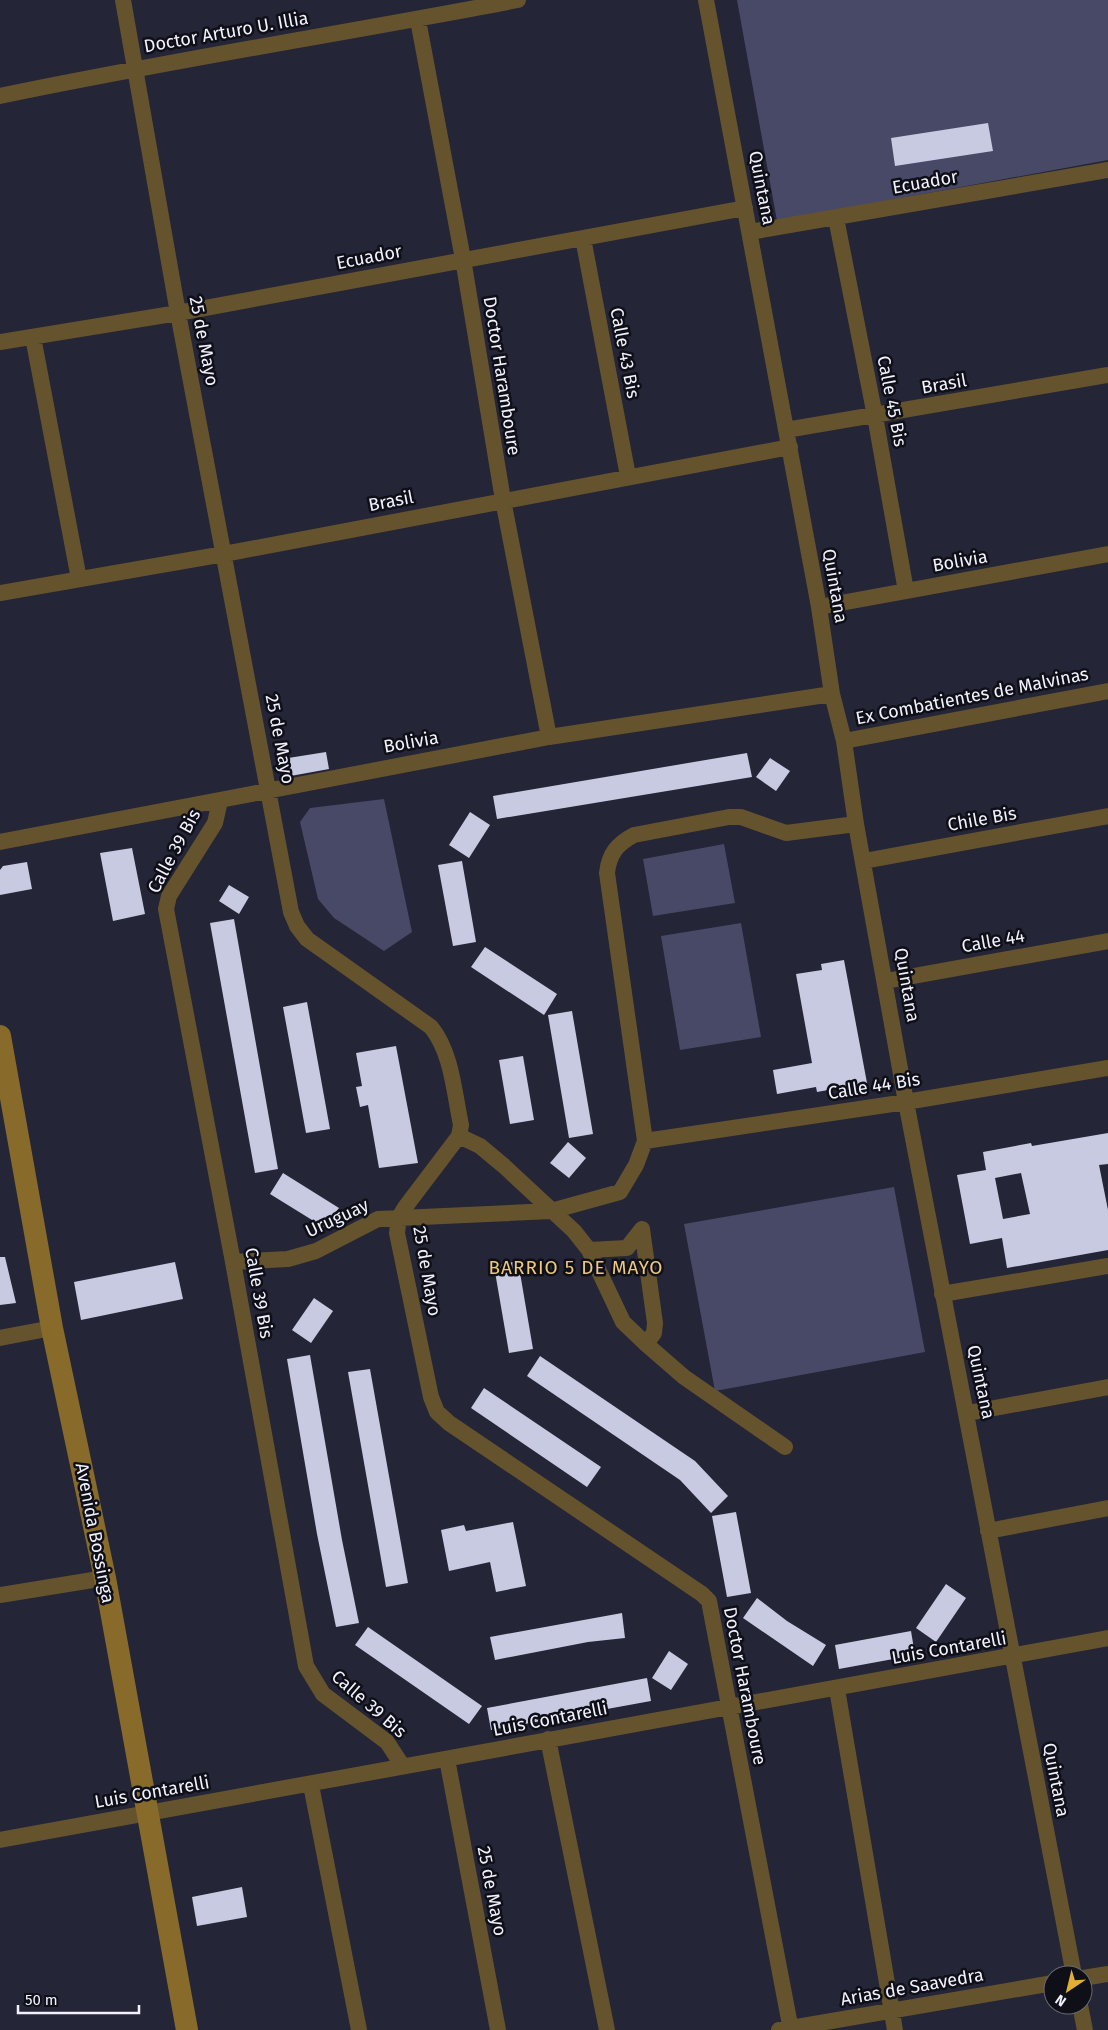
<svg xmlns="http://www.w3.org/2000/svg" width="1108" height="2030" viewBox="0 0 1108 2030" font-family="'Fira Sans',sans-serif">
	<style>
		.green { fill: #474967 }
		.building { fill: #c8cae2; fill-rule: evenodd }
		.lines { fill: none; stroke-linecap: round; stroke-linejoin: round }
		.minor { stroke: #65532d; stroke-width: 16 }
		.secondary { stroke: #886b2a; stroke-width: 22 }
		.labels { text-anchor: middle; stroke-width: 5; stroke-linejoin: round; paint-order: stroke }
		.street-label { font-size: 18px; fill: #f1f2fe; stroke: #0e0f17 }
		.neighbourhood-label { font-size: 19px; letter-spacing: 1px; fill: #edc980; stroke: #0e0f17 }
	</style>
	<rect width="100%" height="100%" fill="#242536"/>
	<path class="green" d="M 737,0 L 1108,0 L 1108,160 L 777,221 Z
		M 384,799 L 412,932 L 384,951 L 334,918 L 318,899 L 300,822 L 310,808 Z
		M 724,844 L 735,903 L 653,916 L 643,859 Z
		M 741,923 L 761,1037 L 680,1050 L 661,936 Z
		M 894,1187 L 925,1352 L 715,1391 L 684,1224 Z"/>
	<path class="building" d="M 988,123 L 993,151 L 895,166 L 891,138 Z
		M 326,752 L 329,769 L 285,777 L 282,759 Z
		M 747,753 L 752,777 L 497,819 L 493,796 Z
		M 770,758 L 790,771 L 776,791 L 756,777 Z
		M 470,812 L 490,825 L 469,858 L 449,845 Z
		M 132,848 L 145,914 L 113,921 L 100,853 Z
		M 462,861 L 476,942 L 453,946 L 438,865 Z
		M 27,862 L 32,889 L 0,895 L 0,870 L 3,866 Z
		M 229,885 L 249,897 L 239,914 L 219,901 Z
		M 234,919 L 278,1169 L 255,1173 L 210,923 Z
		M 485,947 L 557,994 L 544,1015 L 471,967 Z
		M 844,960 L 867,1083 L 817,1092 L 816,1087 L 777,1094 L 773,1070 L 812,1063 L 796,974 L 822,970 L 821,964 Z
		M 307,1002 L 330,1129 L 306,1133 L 283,1007 Z
		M 572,1011 L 593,1134 L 569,1138 L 548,1015 Z
		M 396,1046 L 418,1163 L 379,1168 L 368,1105 L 360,1107 L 356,1087 L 362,1086 L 356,1053 Z
		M 523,1056 L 534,1120 L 510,1124 L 499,1060 Z
		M 1108,1133 L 1108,1164 L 1099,1165 L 1108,1210 L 1108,1250 L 1007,1268 L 1002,1238 L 970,1244 L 957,1175 L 986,1170 L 983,1152 L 1031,1143 L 1032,1146 ZM 1021,1173 L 1030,1214 L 1003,1219 L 995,1178 Z
		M 568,1142 L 586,1158 L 569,1178 L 550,1163 Z
		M 283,1173 L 339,1208 L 325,1228 L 270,1194 Z
		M 0,1257 L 5,1257 L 16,1303 L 0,1305 Z
		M 518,1261 L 533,1349 L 509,1353 L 494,1266 Z
		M 175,1262 L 183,1299 L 81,1320 L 74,1282 Z
		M 314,1298 L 333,1311 L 311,1343 L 292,1330 Z
		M 310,1355 L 342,1540 L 359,1623 L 336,1627 L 317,1534 L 287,1359 Z
		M 540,1356 L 695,1461 L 728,1496 L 711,1513 L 680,1480 L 527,1376 Z
		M 370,1369 L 408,1583 L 386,1587 L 348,1372 Z
		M 484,1388 L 601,1467 L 587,1487 L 471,1408 Z
		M 736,1512 L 751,1593 L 727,1597 L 712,1516 Z
		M 513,1522 L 526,1586 L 496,1592 L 490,1562 L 449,1571 L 441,1530 L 464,1525 L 466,1531 Z
		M 946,1584 L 966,1598 L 936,1642 L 916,1628 Z
		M 757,1598 L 787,1621 L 826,1645 L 813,1666 L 743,1618 Z
		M 622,1613 L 625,1638 L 588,1642 L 495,1660 L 490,1637 Z
		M 368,1627 L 482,1706 L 469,1724 L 355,1645 Z
		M 911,1631 L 915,1655 L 839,1669 L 835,1645 Z
		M 669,1651 L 688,1664 L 671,1690 L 652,1678 Z
		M 647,1678 L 651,1701 L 491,1730 L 487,1708 Z
		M 242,1887 L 247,1917 L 197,1926 L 192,1897 Z"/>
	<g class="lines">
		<path class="minor" d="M 123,0 L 178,313 L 291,912 L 297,926 L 307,939 L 431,1027 C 452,1053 454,1092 461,1125 L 459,1136 L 406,1206 L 399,1217 L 397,1233 L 431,1397 L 437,1412 L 449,1423 L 702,1594 L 709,1601 L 791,2030
			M 706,0 L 819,607 L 832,694 L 844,741 L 856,824 L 906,1102 L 1074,1975
			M 418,20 L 463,259 L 503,500 L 549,737
			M 0,96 C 172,60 346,33 518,0
			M 836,218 L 875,416 L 906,591
			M 750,232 L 1108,170
			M 583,238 L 628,476
			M 33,337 L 79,579
			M 0,342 L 178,313 L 745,208
			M 786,430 L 1108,375
			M 0,593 L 224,554 L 790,447
			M 819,607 L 1108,554
			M 844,741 L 1108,691
			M 220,801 L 215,823 L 169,896 L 166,909 L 233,1262 L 306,1666 L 323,1694 L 387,1742 L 402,1765
			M 0,842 L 549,737 L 832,694
			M 864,861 L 1108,816
			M 886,981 L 1108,941
			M 459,1136 L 480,1146 L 504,1166 L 574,1231 L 589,1250 L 623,1322 L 646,1344 L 684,1377 L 785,1447
			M 645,1141 L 906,1102 L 1108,1068
			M 642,1229 L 655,1323 L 654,1333 L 646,1344
			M 589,1250 L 627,1248 L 642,1229
			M 233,1262 L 288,1259 L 316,1251 L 378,1219 L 551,1211 L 620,1192 L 636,1165 L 645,1141 L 607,873 C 609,854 617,844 634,835 L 729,817 L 741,817 L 786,833 L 856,824
			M 942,1294 L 1108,1266
			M 0,1338 L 52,1328
			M 968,1413 L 1108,1387
			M 988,1531 L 1108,1508
			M 0,1595 L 105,1578
			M 837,1689 L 895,2030
			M 548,1739 L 607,2030
			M 447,1759 L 498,2030
			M 311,1785 L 359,2030
			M 0,1840 L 1108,1638
			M 1083,1978 L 1108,1974
			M 1080,2005 L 1085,2030
			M 779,2030 L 1053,1983"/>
		<path class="secondary" d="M 0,1036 L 52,1328 L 105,1578 L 187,2030"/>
	</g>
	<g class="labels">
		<g class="street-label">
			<text transform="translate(226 32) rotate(-10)" y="6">Doctor Arturo U. Illia</text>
			<text transform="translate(925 182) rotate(-10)" y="6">Ecuador</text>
			<text transform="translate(762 188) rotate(79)" y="6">Quintana</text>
			<text transform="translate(369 257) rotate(-11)" y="6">Ecuador</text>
			<text transform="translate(204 341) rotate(79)" y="6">25 de Mayo</text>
			<text transform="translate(625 353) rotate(79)" y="6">Calle 43 Bis</text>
			<text transform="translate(502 376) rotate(81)" y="6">Doctor Haramboure</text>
			<text transform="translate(944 384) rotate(-10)" y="6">Brasil</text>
			<text transform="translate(892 401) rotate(79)" y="6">Calle 45 Bis</text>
			<text transform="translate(391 501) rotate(-11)" y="6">Brasil</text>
			<text transform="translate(960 561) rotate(-10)" y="6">Bolivia</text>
			<text transform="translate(835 586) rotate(80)" y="6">Quintana</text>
			<text transform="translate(972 696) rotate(-11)" y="6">Ex Combatientes de Malvinas</text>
			<text transform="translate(280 739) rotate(79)" y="6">25 de Mayo</text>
			<text transform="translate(411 742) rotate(-10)" y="6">Bolivia</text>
			<text transform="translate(982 819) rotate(-10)" y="6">Chile Bis</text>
			<text transform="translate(174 851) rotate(-62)" y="6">Calle 39 Bis</text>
			<text transform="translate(993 941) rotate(-10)" y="6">Calle 44</text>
			<text transform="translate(907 985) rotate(80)" y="6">Quintana</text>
			<text transform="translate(874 1086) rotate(-9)" y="6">Calle 44 Bis</text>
			<text transform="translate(337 1218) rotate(-25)" y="6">Uruguay</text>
			<text transform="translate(427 1271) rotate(80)" y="6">25 de Mayo</text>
			<text transform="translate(259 1293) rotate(80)" y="6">Calle 39 Bis</text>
			<text transform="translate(981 1382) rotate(78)" y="6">Quintana</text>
			<text transform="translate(95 1533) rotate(79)" y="6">Avenida Bossinga</text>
			<text transform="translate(949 1648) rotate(-10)" y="6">Luis Contarelli</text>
			<text transform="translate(745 1686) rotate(79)" y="6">Doctor Haramboure</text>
			<text transform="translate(369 1704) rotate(41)" y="6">Calle 39 Bis</text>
			<text transform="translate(550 1719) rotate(-11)" y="6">Luis Contarelli</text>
			<text transform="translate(1056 1780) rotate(79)" y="6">Quintana</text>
			<text transform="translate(152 1792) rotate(-10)" y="6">Luis Contarelli</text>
			<text transform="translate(492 1891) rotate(79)" y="6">25 de Mayo</text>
			<text transform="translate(912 1987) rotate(-10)" y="6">Arias de Saavedra</text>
		</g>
		<g class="neighbourhood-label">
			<text x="576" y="1274">BARRIO 5 DE MAYO</text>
		</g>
	</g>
	<g transform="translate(1068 1990) rotate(215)"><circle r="24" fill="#0e0f17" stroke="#696a73"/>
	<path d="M0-4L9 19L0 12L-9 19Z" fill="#e3ae34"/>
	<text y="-8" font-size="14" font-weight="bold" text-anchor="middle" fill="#f1f2fe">N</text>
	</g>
	<path d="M18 2005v8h121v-8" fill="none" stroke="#f1f2fe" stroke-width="2.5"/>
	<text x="25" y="2005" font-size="15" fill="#f1f2fe" stroke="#0e0f17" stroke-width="4" paint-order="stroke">50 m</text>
</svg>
